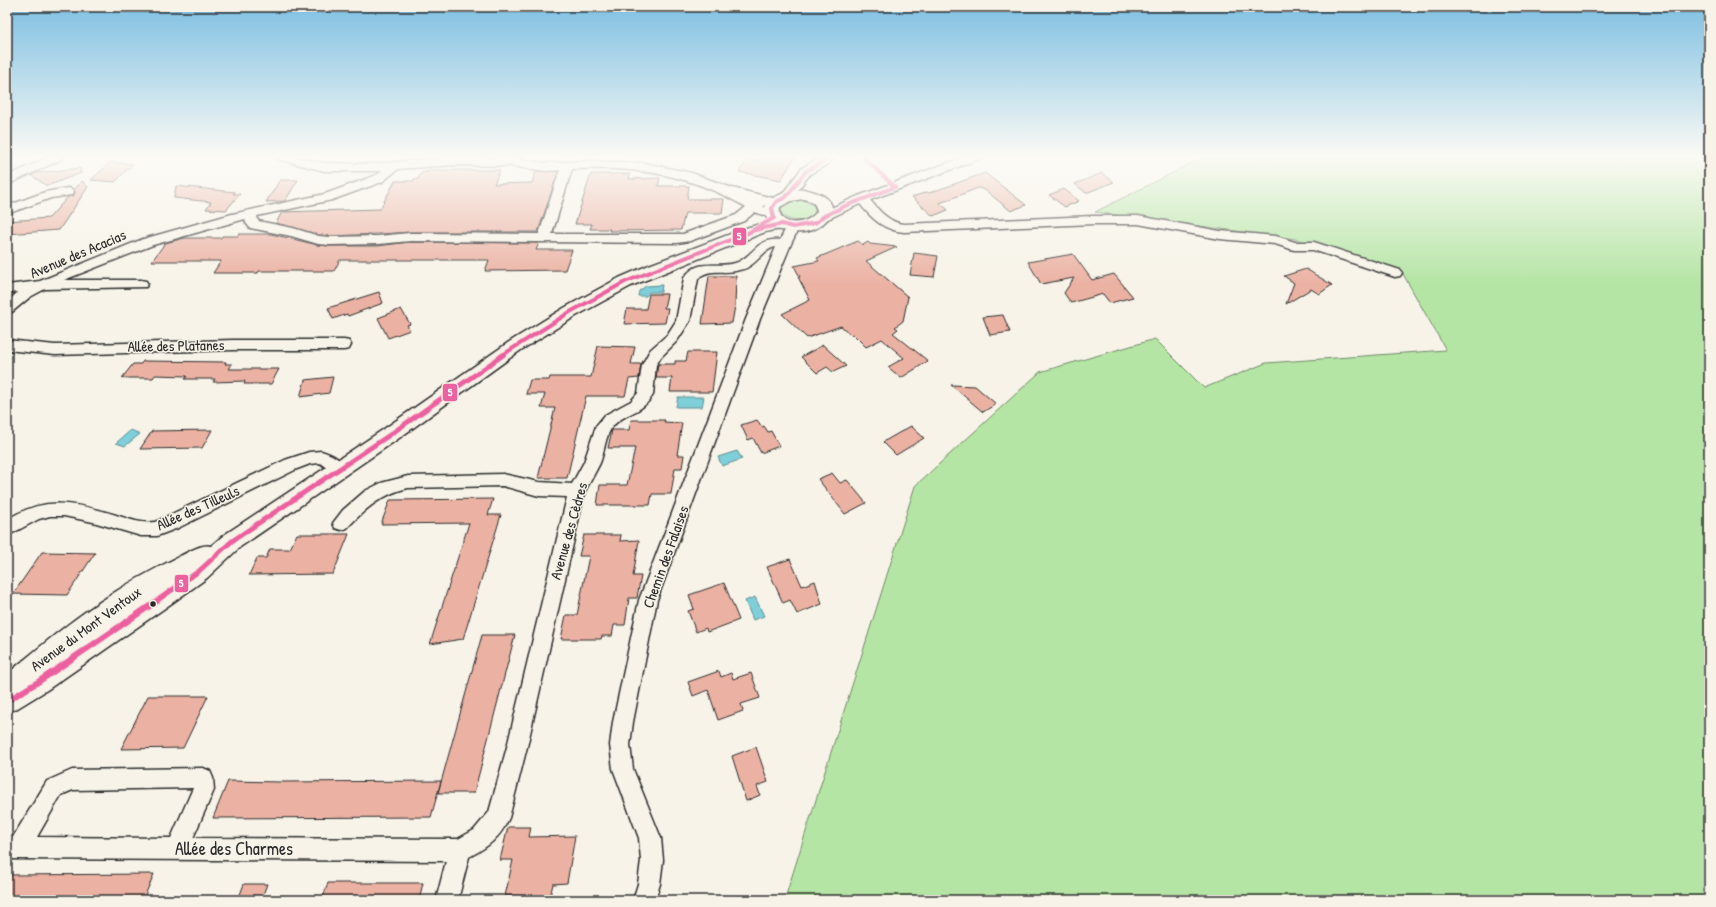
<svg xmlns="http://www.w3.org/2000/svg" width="1716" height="907" viewBox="0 0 1716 907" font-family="'Patrick Hand',sans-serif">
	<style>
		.green { fill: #b5e5a5; stroke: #708868 }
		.water { fill: #7ecfd9; stroke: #5d8d93 }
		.building { fill: #ebb2a4; stroke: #2b2b2b }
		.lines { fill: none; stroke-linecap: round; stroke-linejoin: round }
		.minor-casing { stroke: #2b2b2b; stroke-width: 3 }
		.tertiary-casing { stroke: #2b2b2b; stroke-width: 3 }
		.minor { fill: #f7f3e8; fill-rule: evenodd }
		.tertiary { fill: #f7f3e8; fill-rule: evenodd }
		.bus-1-far2-casing { stroke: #f7f3e8; stroke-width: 6 }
		.bus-1-far1-casing { stroke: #f7f3e8; stroke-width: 8 }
		.bus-1-casing { stroke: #f7f3e8; stroke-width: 10 }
		.bus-1-far2 { stroke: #ec619f; stroke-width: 4 }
		.bus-1-far1 { stroke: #ec619f; stroke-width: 5 }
		.bus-1 { stroke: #ec619f; stroke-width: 6 }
		.bus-dot { fill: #2b2b2b; stroke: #f7f3e8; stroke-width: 1.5 }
		.labels { text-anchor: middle; stroke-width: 3; stroke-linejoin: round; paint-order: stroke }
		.street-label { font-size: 15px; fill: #2b2b2b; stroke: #f7f3e8 }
		.near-street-label { font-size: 18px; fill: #2b2b2b; stroke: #f7f3e8 }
		.line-badge { stroke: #f7f3e8; stroke-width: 1.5 }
		.badge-label { font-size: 11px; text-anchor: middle; font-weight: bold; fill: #fff }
	</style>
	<rect width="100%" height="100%" fill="#f7f3e8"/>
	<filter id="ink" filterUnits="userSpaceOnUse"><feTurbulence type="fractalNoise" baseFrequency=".025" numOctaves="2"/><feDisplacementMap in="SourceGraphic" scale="8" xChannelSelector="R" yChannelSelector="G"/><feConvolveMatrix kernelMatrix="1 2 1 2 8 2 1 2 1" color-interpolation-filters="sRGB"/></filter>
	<g filter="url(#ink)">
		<path class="green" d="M 1204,157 L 1709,157 L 1709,900 L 789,900 L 786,895 L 915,486 L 1040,372 L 1155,339 L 1204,388 L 1266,363 L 1446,350 L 1403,274 L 1296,239 L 1095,212 Z
			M 800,200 L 809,202 L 814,206 L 815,212 C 807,223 792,223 782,215 L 781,209 C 786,202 792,201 800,200 Z"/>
		<path class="water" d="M 662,285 L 661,292 L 649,292 L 646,296 L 638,296 L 639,291 L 646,286 Z
			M 678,397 L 704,397 L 702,407 L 676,407 Z
			M 131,430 L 140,434 L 125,446 L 116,443 Z
			M 737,451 L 742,459 L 722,466 L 718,457 Z
			M 755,597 L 764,616 L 753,620 L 745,601 Z"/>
		<path class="building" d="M 757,157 L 795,157 L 781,180 L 739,172 L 748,159 L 757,161 Z
			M 111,162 L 133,164 L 115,182 L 91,180 Z
			M 80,168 L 81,173 L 47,186 L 31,175 L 36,173 Z
			M 428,170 L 500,170 L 494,184 L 532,183 L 536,171 L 558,172 L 538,232 L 410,232 L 378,234 L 330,236 L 319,235 L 276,223 L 282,212 L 380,209 L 395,181 L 413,181 L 414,179 L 418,179 L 422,172 L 428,172 Z
			M 985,173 L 1026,205 L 1011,211 L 985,190 L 978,188 L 940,203 L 948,210 L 933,216 L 912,197 L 927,192 L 929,193 Z
			M 1102,173 L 1114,182 L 1086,193 L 1075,184 Z
			M 591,174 L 630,174 L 629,179 L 660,178 L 658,186 L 689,186 L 687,199 L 724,199 L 722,213 L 685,213 L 681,230 L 609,231 L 610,229 L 590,229 L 592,224 L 575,224 Z
			M 280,180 L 298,180 L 285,201 L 266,202 Z
			M 82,181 L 88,187 L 59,230 L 7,234 L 7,221 L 49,218 L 68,197 L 73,196 L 75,193 L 74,190 Z
			M 176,186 L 235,192 L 233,194 L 240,194 L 226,210 L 206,209 L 211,202 L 174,198 Z
			M 1064,189 L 1079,201 L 1065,207 L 1049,195 Z
			M 239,234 L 271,234 L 318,245 L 330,246 L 378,246 L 410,242 L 539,243 L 536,250 L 572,250 L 565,270 L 485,271 L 489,260 L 340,260 L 334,271 L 259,271 L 258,273 L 213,273 L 221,261 L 152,261 L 165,243 L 185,238 L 221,238 L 222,236 L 238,236 Z
			M 858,241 L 863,245 L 868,242 L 870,244 L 897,247 L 866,261 L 908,297 L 903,321 L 895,327 L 898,329 L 893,333 L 928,361 L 901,378 L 888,367 L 904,358 L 882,339 L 866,347 L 853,334 L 851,335 L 841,326 L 807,338 L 782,314 L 810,300 L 798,277 L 800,277 L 794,266 L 819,261 L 817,258 Z
			M 914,253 L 938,256 L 934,277 L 910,275 Z
			M 1073,254 L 1092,280 L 1114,274 L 1133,297 L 1110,303 L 1103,294 L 1071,303 L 1064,293 L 1074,278 L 1041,284 L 1028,262 Z
			M 1306,269 L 1332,285 L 1319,294 L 1311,289 L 1286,304 L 1294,283 L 1284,276 Z
			M 709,276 L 736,276 L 735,306 L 732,323 L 702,324 Z
			M 379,292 L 383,303 L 348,316 L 347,314 L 333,319 L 328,308 Z
			M 649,294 L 667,294 L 664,308 L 668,308 L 665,323 L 624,324 L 627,309 L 646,309 Z
			M 401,309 L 410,324 L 407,325 L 410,330 L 388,338 L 378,318 Z
			M 1003,315 L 1010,332 L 990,335 L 983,317 Z
			M 823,345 L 846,366 L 833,372 L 827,367 L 817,373 L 801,357 Z
			M 598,346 L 635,347 L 631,364 L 641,364 L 639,378 L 629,379 L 625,396 L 586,396 L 567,478 L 538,478 L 555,408 L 541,408 L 545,394 L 526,394 L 530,380 L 549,380 L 550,377 L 591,377 Z
			M 688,352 L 717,352 L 712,392 L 670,392 L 672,378 L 656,378 L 658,364 L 675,364 L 675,361 L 686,361 Z
			M 143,361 L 226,362 L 225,364 L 232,364 L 229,369 L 279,369 L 271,384 L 244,384 L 245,381 L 213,382 L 215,379 L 185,379 L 187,376 L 155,375 L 153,378 L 122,378 L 133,364 L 141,364 Z
			M 333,377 L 329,393 L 300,397 L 305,380 Z
			M 951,385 L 975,386 L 996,404 L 983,412 Z
			M 631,420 L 665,420 L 664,422 L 682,423 L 677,455 L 684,455 L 682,468 L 675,468 L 671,494 L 652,494 L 650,505 L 597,505 L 600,485 L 627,485 L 635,448 L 608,448 L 612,430 L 629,430 Z
			M 757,420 L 762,427 L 764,426 L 768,432 L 771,431 L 779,446 L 761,453 L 753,438 L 748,440 L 741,425 Z
			M 911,426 L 924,438 L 896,455 L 883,442 Z
			M 212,430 L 202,448 L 140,449 L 152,431 Z
			M 832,473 L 840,483 L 847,480 L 866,503 L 845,514 L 818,479 Z
			M 493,499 L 488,515 L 501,515 L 463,639 L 430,644 L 469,523 L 381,524 L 390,500 Z
			M 297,534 L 349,534 L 333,574 L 249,575 L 257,558 L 266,558 L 270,549 L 290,549 Z
			M 584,535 L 621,535 L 620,541 L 639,540 L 633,576 L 641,576 L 638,592 L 637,598 L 629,598 L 625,625 L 614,625 L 612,636 L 602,636 L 601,639 L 561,639 L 566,615 L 577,615 L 589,556 L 579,556 Z
			M 42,552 L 95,553 L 67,595 L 13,594 Z
			M 790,559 L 802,586 L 815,581 L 822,604 L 797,614 L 790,600 L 783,603 L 767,567 Z
			M 724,583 L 739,620 L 707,632 L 706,628 L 696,632 L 688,611 L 694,609 L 689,595 Z
			M 482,635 L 515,635 L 474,793 L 438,793 Z
			M 719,671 L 721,677 L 731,673 L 733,679 L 751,673 L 760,698 L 741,704 L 743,711 L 718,720 L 708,690 L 693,696 L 688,682 Z
			M 148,696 L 208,696 L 183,748 L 121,749 Z
			M 756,747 L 768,782 L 757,786 L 760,795 L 746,801 L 732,756 Z
			M 228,781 L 280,782 L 441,781 L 431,817 L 213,818 Z
			M 508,827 L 531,827 L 529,837 L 575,836 L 567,883 L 553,884 L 549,900 L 529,900 L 530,896 L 505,896 L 513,860 L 500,860 Z
			M 154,874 L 143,900 L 7,900 L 7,875 Z
			M 328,883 L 423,883 L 419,900 L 322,900 Z
			M 244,884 L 267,884 L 261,900 L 238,900 Z"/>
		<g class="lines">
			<g class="minor-casing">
				<path id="minor" d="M 49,157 L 64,157 L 62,159 L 7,185 L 7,176 Z
					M 276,157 L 296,157 L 324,163 L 372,164 L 453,157 L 511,158 L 546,163 L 588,161 L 644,163 L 692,173 L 732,188 L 773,198 L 775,201 L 773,204 L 763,206 L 769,211 L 767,214 L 763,215 L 755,212 L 744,221 L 690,241 L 677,243 L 410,241 L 378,244 L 330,245 L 318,244 L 291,236 L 250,228 L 246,223 L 245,219 L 153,245 L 64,280 L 141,280 L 146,281 L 148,284 L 146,287 L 45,289 L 30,297 L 12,312 L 7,314 L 7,302 L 18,292 L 7,293 L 7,285 L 40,281 L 143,239 L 232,214 L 325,194 L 374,176 L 383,171 L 324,171 L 278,159 ZM 453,165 L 511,166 L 546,171 L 560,170 L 539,234 L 410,233 L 378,236 L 330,237 L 319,236 L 293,228 L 258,221 L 257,216 L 332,200 L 382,182 L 398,169 ZM 572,169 C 636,166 690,174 746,207 L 736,215 L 683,234 L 552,234 Z
					M 821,157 L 834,157 L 828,164 L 810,174 L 790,200 L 782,200 L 780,197 L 802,168 Z
					M 964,157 L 981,157 L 979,159 L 870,200 C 879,211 890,223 904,224 L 1093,216 L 1138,216 L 1220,231 L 1276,236 L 1295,242 L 1314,242 L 1400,270 L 1402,273 L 1400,276 L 1395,277 L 1313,250 L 1294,250 L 1275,244 L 1220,239 L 1138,224 L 1093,224 L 904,232 C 884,230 873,220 860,204 L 828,219 L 820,219 L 818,216 L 820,213 L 858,196 Z
					M 68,188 L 72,189 L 74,192 L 72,195 L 51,198 L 7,214 L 7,206 L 45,192 Z
					M 793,223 L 798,224 L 799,227 L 791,244 L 760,319 L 657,600 L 633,722 L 630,745 L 633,769 L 661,838 L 663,860 L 660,884 L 655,900 L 633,900 L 638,884 L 641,860 L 639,838 L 613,769 L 610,745 L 613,722 L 639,600 L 746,319 L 776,247 C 765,248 758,262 748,267 C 746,269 742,269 739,270 C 726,275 708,267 698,279 L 690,321 L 677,341 L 661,357 L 656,365 L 653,395 C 643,412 629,412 616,423 C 605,432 605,451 600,463 C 595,473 590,482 585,491 L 527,747 L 509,818 C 500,838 488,847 469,857 L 458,900 L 436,900 L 446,861 L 7,859 L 7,837 L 13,837 L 47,781 L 72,770 L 203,768 L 210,771 L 213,778 L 214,790 L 193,838 L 458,839 L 474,830 L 489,812 L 507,747 L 567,497 L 539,496 L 503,486 L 408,488 C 382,494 365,509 347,528 L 341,530 L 335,528 L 333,523 L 343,510 L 365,491 L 381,483 L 408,476 L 503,474 L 539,482 L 572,484 L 584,462 L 596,426 L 605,415 L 631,401 L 638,393 L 642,365 L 650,350 L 667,335 L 676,321 L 684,278 C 698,256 718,270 738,262 C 755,254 757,238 780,240 L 788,224 ZM 193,788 L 171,838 L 37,837 L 61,795 L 73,790 Z
					M 7,340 L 55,345 L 233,340 L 344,340 L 349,341 L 351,345 L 349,349 L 344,350 L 233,350 L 55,355 L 7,350 Z
					M 321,451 C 332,454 341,459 346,469 L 344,473 C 333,477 329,469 320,463 L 310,464 L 297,469 L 178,528 L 157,536 L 141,536 L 93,522 L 64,516 L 50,516 L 39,519 L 7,536 L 7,520 C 44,495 76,503 116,515 C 128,519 141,524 155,522 L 285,460 L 309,452 Z"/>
			</g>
			<g class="tertiary-casing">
				<path id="tertiary" d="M 803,189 C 816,192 831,195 833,211 C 825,226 811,234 794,232 C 789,232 785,230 781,230 C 775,229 766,232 760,234 L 631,286 L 576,316 L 521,350 L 395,441 L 240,547 L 207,578 L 172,603 L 47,690 L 16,709 L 7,712 L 7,674 C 39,648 71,620 106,598 C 129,582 155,569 180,556 C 189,552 202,543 211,546 L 224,535 L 381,431 L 509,342 L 564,308 L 619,278 L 649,265 L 749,227 L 769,222 C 753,198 786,192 803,189 ZM 803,199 C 811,200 816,203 817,211 C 809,226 776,228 780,207 L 791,201 Z"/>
			</g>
			<use href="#minor" class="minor"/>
			<use href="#tertiary" class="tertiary"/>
			<g class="bus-1-far2-casing">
				<path id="bus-1-far2" d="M 746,234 L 774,218 L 772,208 L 776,202 L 786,197 L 806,171 L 824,161 L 828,157
					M 501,356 L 570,312 L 625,282 L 755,230 L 782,224 L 793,227 L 815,223 L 824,216 L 845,206 L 895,187 L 863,157"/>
			</g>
			<g class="bus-1-far1-casing">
				<path id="bus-1-far1" d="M 155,602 L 199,571 L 232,541 L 388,436 L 503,355"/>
			</g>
			<g class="bus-1-casing">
				<path id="bus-1" d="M 7,701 L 38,682 L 157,601"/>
			</g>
			<use href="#bus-1-far2" class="bus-1-far2"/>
			<use href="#bus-1-far1" class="bus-1-far1"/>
			<use href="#bus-1" class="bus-1"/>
		</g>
	</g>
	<linearGradient id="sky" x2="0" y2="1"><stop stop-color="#7dbfe2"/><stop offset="0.55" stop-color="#fbfaf5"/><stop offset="1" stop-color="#fbfaf5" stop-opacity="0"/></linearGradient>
	<rect width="1716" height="284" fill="url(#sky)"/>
	<circle class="bus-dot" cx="153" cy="604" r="3.5"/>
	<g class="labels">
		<g class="street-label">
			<text transform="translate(78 254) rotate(-23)" y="5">Avenue des Acacias</text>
			<text transform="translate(176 346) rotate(-1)" y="5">Allée des Platanes</text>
			<text transform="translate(198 508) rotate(-24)" y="5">Allée des Tilleuls</text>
			<text transform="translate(569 531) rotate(-74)" y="5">Avenue des Cèdres</text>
			<text transform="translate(666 557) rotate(-70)" y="5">Chemin des Falaises</text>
			<text transform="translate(86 629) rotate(-36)" y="5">Avenue du Mont Ventoux</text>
		</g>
		<g class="near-street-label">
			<text x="234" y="855">Allée des Charmes</text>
		</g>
	</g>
	<g class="line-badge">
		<rect x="732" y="227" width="15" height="19" rx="4" fill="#ec619f"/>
		<rect x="442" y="383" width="16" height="19" rx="4" fill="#ec619f"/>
		<rect x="174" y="574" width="15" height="19" rx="4" fill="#ec619f"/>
	</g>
	<g class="badge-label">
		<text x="739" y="240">5</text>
		<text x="450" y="396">5</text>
		<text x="181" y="587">5</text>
	</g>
	<rect width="1716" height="907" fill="none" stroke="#f7f3e8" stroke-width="24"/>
	<rect x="12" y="12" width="1692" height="883" fill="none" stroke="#2b2b2b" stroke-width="1.5" filter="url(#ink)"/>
</svg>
